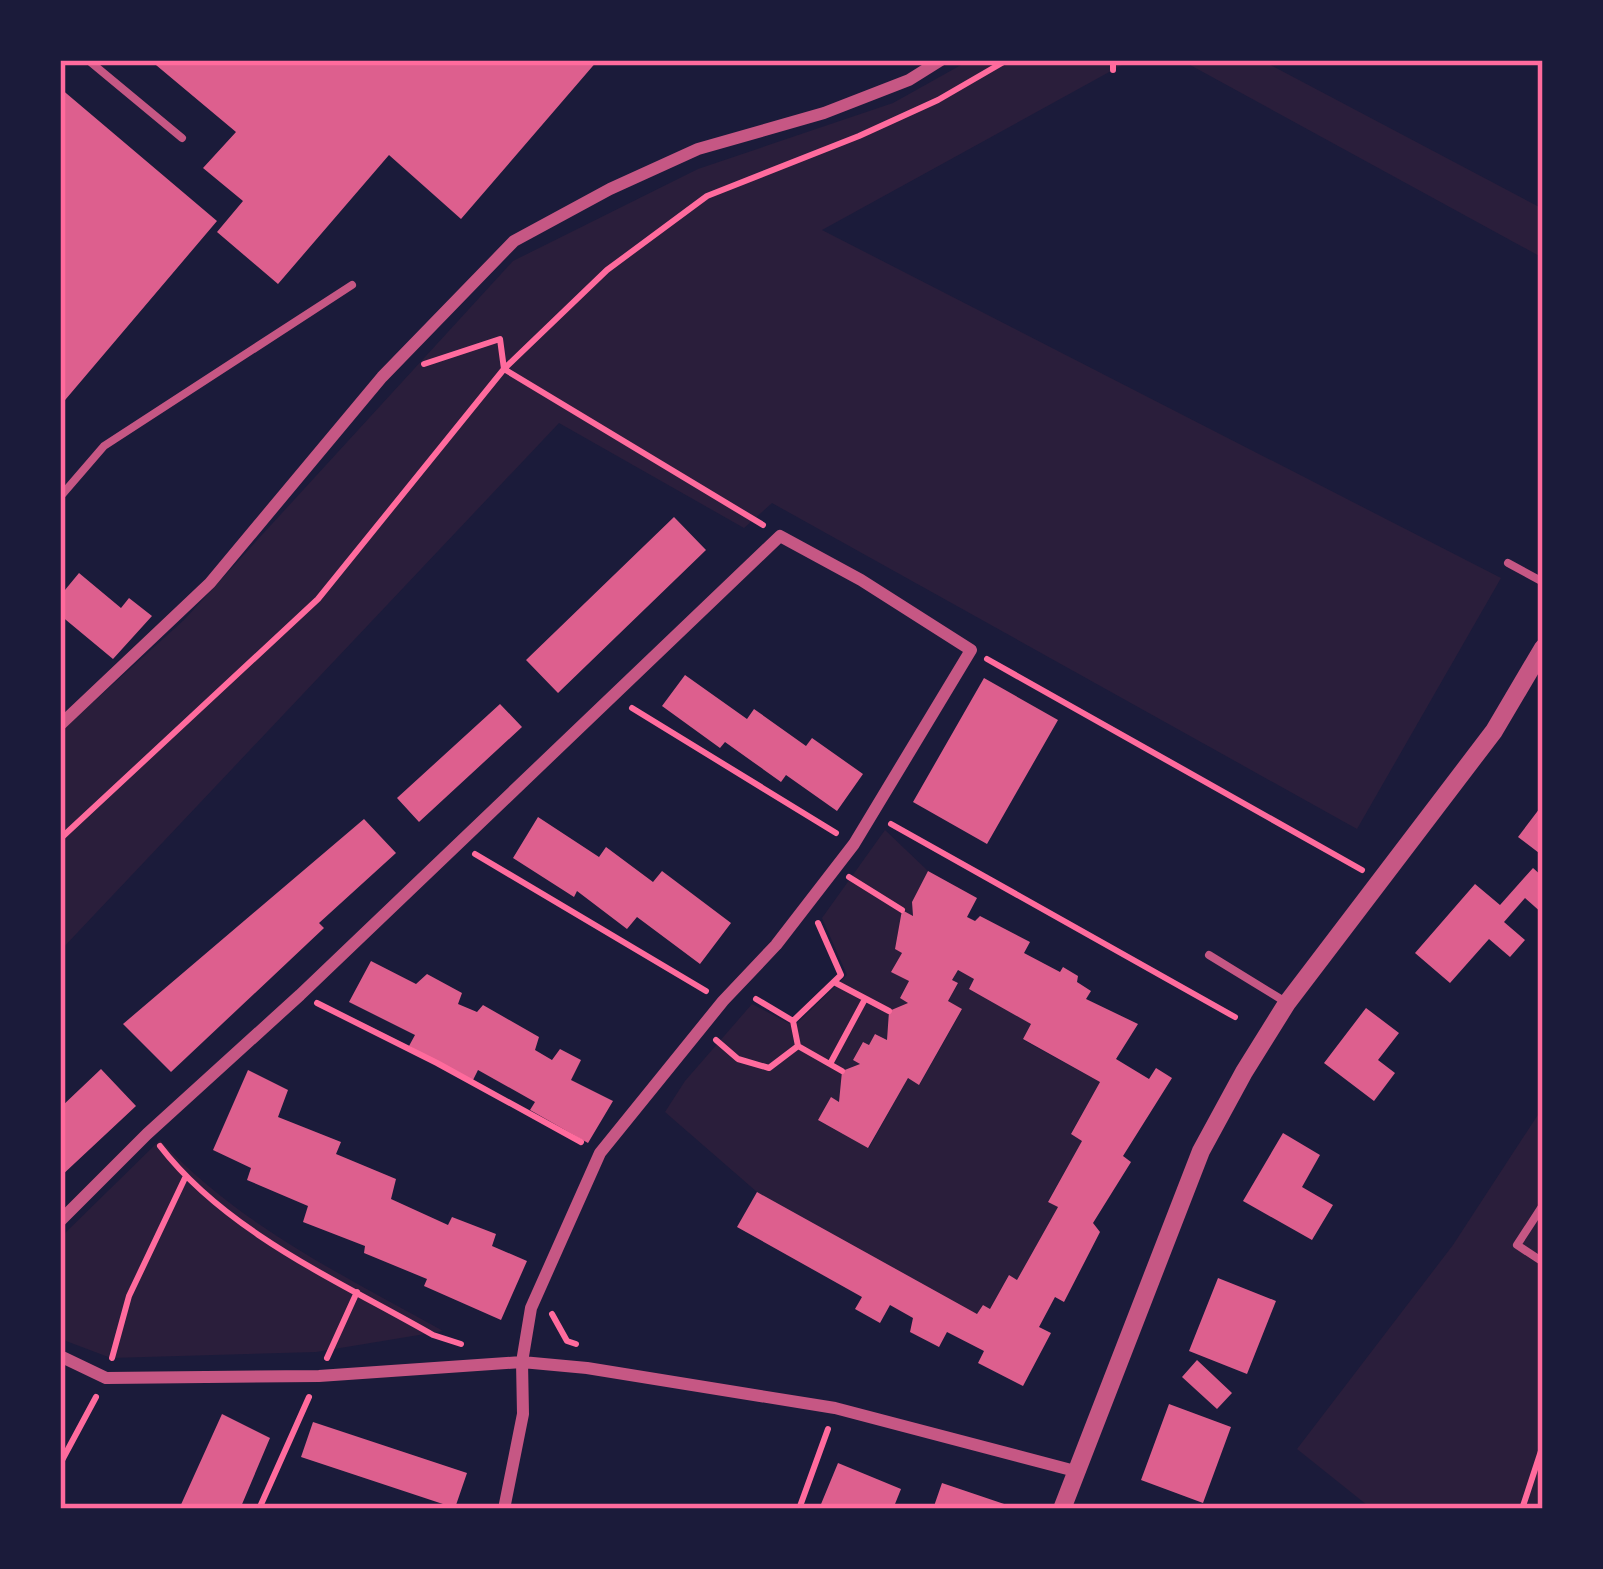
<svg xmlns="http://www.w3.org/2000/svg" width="1603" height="1569" viewBox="0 0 1603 1569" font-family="'Varela Round',sans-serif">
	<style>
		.green { fill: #2a1e3b }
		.building { fill: #dd5f8e }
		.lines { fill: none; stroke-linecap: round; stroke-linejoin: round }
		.path { stroke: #ff6b9d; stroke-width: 6 }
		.service { stroke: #c65784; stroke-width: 8 }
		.minor { stroke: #c65784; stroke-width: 12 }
		.tertiary { stroke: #c65784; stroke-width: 18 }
		.neatline { fill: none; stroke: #ff6b9d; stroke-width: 4.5 }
	</style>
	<rect width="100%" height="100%" fill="#1b1b3a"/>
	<path class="green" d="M 970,60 L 1131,60 L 822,230 L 1501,578 L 1357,829 L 772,503 L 744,528 L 559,423 L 60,951 L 60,732 L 184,620 L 513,261 L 698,169 L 893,103 Z
		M 1181,60 L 1261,60 L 1543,209 L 1543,258 Z
		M 885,830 L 928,871 L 912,902 L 913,916 L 902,911 L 895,948 L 902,953 L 892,972 L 909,981 L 900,997 L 908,1003 L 889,1011 L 887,1040 L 876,1034 L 869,1045 L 862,1043 L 853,1060 L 860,1064 L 842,1071 L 839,1102 L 831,1098 L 819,1121 L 869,1148 L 908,1078 L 920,1084 L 962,1010 L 948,1001 L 958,984 L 952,980 L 958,970 L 974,979 L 969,989 L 1031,1024 L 1023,1040 L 1100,1082 L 1071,1133 L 1082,1141 L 1048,1201 L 1058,1207 L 1017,1280 L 1008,1276 L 990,1309 L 983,1305 L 977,1314 L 757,1192 L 665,1112 L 685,1081 L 752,1004 L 794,1026 L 847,975 L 822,918 Z
		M 1543,1107 L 1543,1509 L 1372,1509 L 1297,1449 L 1453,1245 Z
		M 160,1140 C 238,1225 343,1275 443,1331 L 316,1352 L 111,1358 L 66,1341 L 60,1330 L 60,1238 Z"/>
	<path class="building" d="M 150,60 L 598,60 L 461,219 L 389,155 L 278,284 L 217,232 L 243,201 L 203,168 L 236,132 Z
		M 60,88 L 217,221 L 60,406 Z
		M 674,517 L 706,550 L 558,693 L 526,660 Z
		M 79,573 L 121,608 L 129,598 L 152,616 L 113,659 L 60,615 L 60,596 Z
		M 685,675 L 747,719 L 754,709 L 806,746 L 812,738 L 863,774 L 837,811 L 786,775 L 781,782 L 725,742 L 720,748 L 662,706 Z
		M 984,678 L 1058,720 L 987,844 L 913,802 Z
		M 500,704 L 522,727 L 419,822 L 397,798 Z
		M 1543,804 L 1543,856 L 1518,837 Z
		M 538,817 L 599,857 L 606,847 L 653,882 L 662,871 L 731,923 L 700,964 L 637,917 L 627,929 L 577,891 L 574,897 L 513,858 Z
		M 364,819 L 396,853 L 319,923 L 324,928 L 171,1072 L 123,1024 Z
		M 1533,868 L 1543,877 L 1543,914 L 1525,898 L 1504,922 L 1525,940 L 1510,957 L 1489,939 L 1450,983 L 1415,953 L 1475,884 L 1500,905 Z
		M 928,871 L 977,898 L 967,917 L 975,921 L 980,916 L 1030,942 L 1024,953 L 1060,972 L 1063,967 L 1078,976 L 1077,982 L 1091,991 L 1086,999 L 1138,1024 L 1116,1059 L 1149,1079 L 1156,1068 L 1172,1078 L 1123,1156 L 1131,1162 L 1093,1223 L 1100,1232 L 1064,1302 L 1055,1297 L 1039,1327 L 1051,1333 L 1023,1386 L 978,1363 L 984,1351 L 947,1332 L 939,1347 L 910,1332 L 913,1318 L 890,1305 L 880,1323 L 855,1309 L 862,1297 L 737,1227 L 757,1192 L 977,1314 L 983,1305 L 990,1309 L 1009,1275 L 1017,1280 L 1058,1207 L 1048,1202 L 1082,1141 L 1071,1134 L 1100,1082 L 1023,1039 L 1031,1024 L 969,989 L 974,979 L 958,970 L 952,980 L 958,983 L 948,1001 L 962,1009 L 919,1085 L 908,1078 L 868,1148 L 818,1120 L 831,1097 L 839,1102 L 842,1071 L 860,1064 L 853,1060 L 863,1042 L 869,1045 L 875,1034 L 887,1040 L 889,1011 L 908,1003 L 900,998 L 909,981 L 891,972 L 902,953 L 895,949 L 902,910 L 913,916 L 912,902 Z
		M 371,961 L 416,984 L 427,974 L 462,993 L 458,1004 L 477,1012 L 483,1005 L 539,1037 L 535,1050 L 552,1060 L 560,1049 L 581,1060 L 571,1080 L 613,1101 L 588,1143 L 530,1110 L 535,1102 L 478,1070 L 472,1082 L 409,1046 L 415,1035 L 349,1002 Z
		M 1366,1008 L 1399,1033 L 1378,1060 L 1395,1073 L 1374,1101 L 1324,1063 Z
		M 101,1069 L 136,1106 L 60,1177 L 60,1108 Z
		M 248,1070 L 288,1090 L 278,1117 L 341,1142 L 336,1154 L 396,1179 L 391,1199 L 448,1225 L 452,1217 L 496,1234 L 492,1246 L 527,1261 L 501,1320 L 424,1286 L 427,1279 L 364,1253 L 365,1246 L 303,1222 L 308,1206 L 247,1180 L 251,1168 L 213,1150 Z
		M 1283,1133 L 1320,1155 L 1302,1187 L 1333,1205 L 1312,1240 L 1243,1201 Z
		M 1218,1278 L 1276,1301 L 1247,1374 L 1189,1351 Z
		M 1197,1360 L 1232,1393 L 1217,1409 L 1182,1377 Z
		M 1169,1404 L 1231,1427 L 1203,1503 L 1141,1480 Z
		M 222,1414 L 270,1438 L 240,1509 L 179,1509 Z
		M 313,1422 L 467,1473 L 455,1508 L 301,1457 Z
		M 838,1463 L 901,1489 L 893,1509 L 819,1509 Z
		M 942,1483 L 1016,1508 L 1016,1509 L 933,1509 Z"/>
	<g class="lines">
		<path class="path" d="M 1113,60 L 1113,70
			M 424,364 L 500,339 L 504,369
			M 504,369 L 763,525
			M 987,659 L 1362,870
			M 632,708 L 836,833
			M 891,824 L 1235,1017
			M 60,839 L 318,599 L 504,369 L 607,270 L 707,196 L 859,136 L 938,100 L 1007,60
			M 475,854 L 706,991
			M 849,877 L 902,910
			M 834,982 L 889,1011
			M 756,999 L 793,1021 L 841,975 L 818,923
			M 317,1003 L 437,1063 L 581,1142
			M 793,1021 L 798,1046 L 842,1071
			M 716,1040 L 738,1059 L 769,1068 L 798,1046
			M 830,1064 L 865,999
			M 160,1146 C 227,1233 339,1281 433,1335 L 461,1344
			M 552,1314 L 567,1341 L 576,1344
			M 112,1358 L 129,1296 L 185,1178
			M 327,1358 L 357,1292
			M 60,1464 L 96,1397
			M 259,1509 L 309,1397
			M 799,1509 L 828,1429
			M 1522,1509 L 1543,1445"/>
		<path class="service" d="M 88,60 L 182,138
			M 60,497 L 104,446 L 352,285
			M 1508,563 L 1543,582
			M 1209,955 L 1284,1001
			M 1543,1205 L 1517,1245 L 1543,1262"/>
		<path class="minor" d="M 60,725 L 210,583 L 382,377 L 514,241 L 610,189 L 698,149 L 824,113 L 909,80 L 941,60
			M 60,1221 L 147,1134 L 300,995 L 780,536 L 861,580 L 971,650 L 854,844 L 776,945 L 723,1001 L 600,1153 L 531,1308 L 522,1362 L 523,1414 L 504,1509
			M 60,1356 L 106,1378 L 319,1376 L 522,1362 L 587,1368 L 835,1408 L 1075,1471"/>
		<path class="tertiary" d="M 1062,1509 L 1201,1151 L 1244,1072 L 1287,1003 L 1494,731 L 1543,648"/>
	</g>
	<rect width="1603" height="1569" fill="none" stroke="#1b1b3a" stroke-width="126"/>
	<rect x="63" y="63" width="1477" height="1443" class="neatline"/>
</svg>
